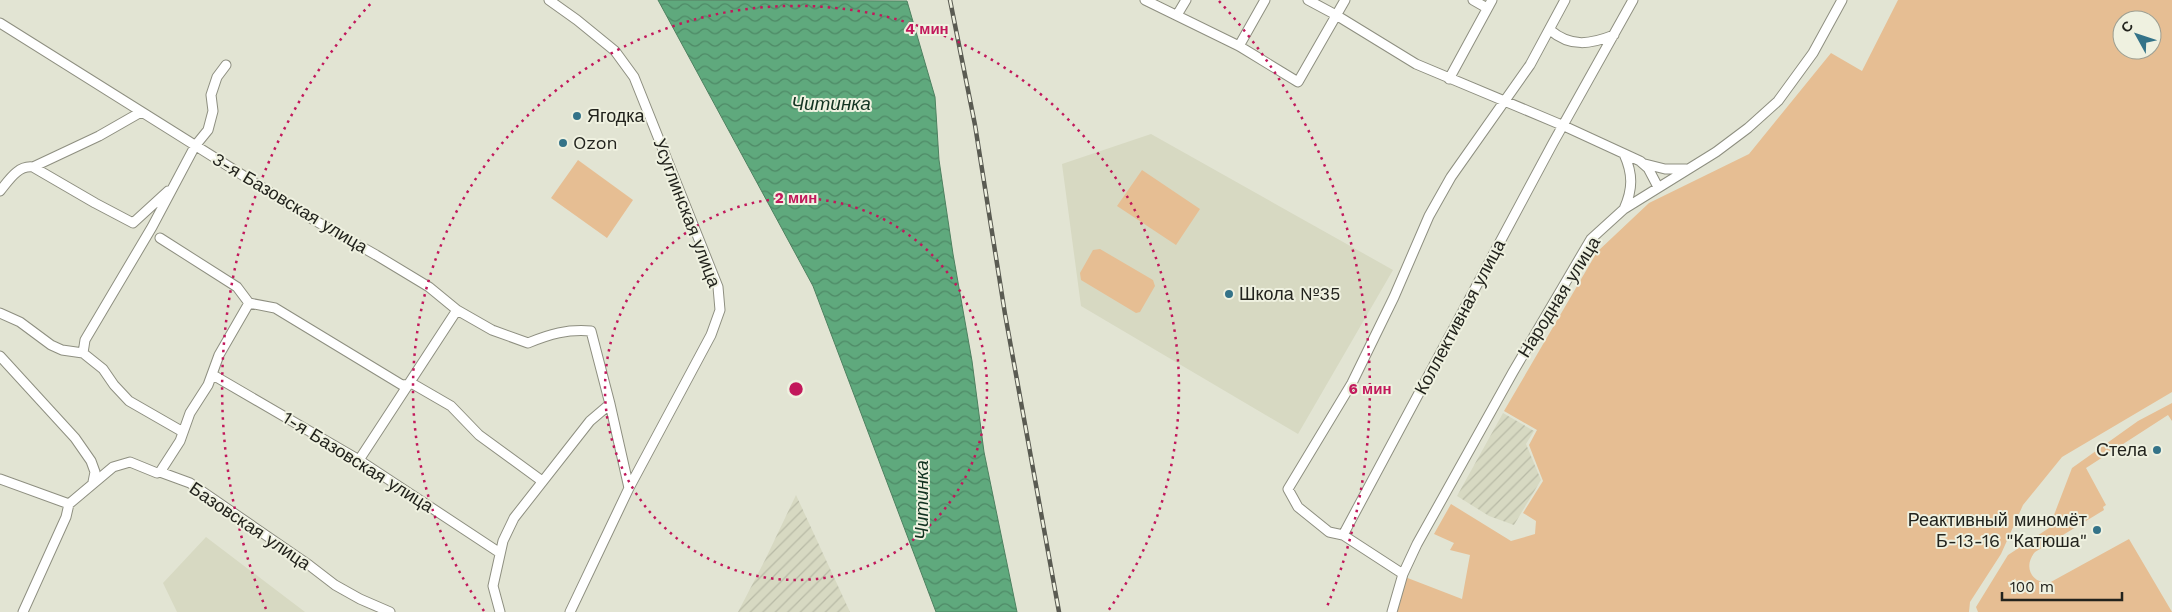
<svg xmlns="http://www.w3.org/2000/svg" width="2172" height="612" viewBox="0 0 2172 612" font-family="'Work Sans',sans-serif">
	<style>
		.built { fill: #d7d9c2 }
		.industrial { fill: url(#industrial-furrows) }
		.green { fill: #e6be93; fill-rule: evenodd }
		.water { fill: url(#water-waves); stroke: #4d8160 }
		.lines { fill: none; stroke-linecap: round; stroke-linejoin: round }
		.minor-casing { stroke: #8e8f80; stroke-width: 11 }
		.minor { stroke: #fff; stroke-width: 9 }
		.rail-casing { stroke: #5a5b52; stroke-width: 4.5 }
		.rail { stroke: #eff1e0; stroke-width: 2.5; stroke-dasharray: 8; stroke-linecap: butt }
		.ring { fill: none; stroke: #c2185b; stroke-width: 2.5; stroke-dasharray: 2.5 5 }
		.poi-dot { fill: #347388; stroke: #eff1e0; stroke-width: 2 }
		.labels { text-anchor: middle; stroke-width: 4; stroke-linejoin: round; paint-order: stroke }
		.poi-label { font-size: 18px; fill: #22231d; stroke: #eff1e0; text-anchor: start }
		.street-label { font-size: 18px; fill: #22231d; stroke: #eff1e0 }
		.water-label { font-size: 19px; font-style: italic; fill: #123321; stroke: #eff1e0 }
		.centre { fill: #c2185b; stroke: #eff1e0; stroke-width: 2.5 }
		.ring-label { font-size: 15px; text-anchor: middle; font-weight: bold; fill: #c2185b; stroke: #eff1e0; stroke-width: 4; stroke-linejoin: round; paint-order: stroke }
	</style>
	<defs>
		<pattern id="industrial-furrows" width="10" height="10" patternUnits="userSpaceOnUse" patternTransform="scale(1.25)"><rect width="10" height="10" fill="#d7d9c2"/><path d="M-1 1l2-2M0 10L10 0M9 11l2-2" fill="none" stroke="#b8baa6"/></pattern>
		<pattern id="water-waves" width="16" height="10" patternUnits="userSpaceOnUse" patternTransform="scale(1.25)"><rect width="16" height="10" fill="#5fa97d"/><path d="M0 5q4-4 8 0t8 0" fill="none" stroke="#4e8966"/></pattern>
	</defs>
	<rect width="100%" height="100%" fill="#e2e4d3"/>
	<path class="built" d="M 1151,134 L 1393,270 L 1298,434 L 1081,306 L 1062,164 Z
		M 206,537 L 305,612 L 177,612 L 163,583 Z"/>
	<path class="industrial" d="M 1503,413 L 1534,431 L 1526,444 L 1541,480 L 1514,525 L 1489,516 L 1457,496 Z
		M 796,495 L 850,612 L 738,612 L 765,560 Z"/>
	<path class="green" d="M 1898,0 L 2172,0 L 2172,392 L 2062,457 L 2023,505 L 2001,554 L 1970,602 L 1969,612 L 1395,612 L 1405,577 L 1462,599 L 1470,555 L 1450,550 L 1454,543 L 1434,534 L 1451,504 L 1511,541 L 1535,534 L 1536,521 L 1523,513 L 1543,481 L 1529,445 L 1537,430 L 1504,411 L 1597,252 L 1649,203 L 1749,154 L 1831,53 L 1862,71 ZM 2122,20 L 2152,20 L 2152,50 L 2122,50 Z
		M 578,160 L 633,200 L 607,238 L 551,198 Z
		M 1142,170 L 1200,209 L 1176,245 L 1117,206 Z
		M 1100,249 L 1153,280 L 1155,286 L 1140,312 L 1136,313 L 1081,280 L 1080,273 L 1093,250 Z
		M 2172,403 L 2172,421 L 2168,415 L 2086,468 L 2106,505 L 2103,507 L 2104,510 L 2035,552 C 2023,566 2031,583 2049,583 L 2129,539 L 2172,612 L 1978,612 L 1976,607 L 2008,555 L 2049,528 L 2072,468 L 2138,421 Z"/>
	<path class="water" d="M 658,0 L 907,1 L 935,97 L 939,160 L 953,254 L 972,361 L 984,452 L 1017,612 L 936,612 L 813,286 Z"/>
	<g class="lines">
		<g class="minor-casing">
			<path id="minor" d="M 549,0 L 577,20 L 615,51 L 634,77 L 718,287 L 720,310 L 711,335 L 629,488 L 570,612
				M 1145,0 L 1239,46 L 1298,82 L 1345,0
				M 1308,0 L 1336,15 L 1416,64 L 1564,126 L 1640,161 L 1648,168 L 1658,187
				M 1473,0 L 1487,8
				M 1177,15 L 1186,0
				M 0,23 L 314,220 L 376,255 L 429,287 L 457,310 L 492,330 L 528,343 C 550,334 567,329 591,331 L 610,404 L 629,488
				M 1550,30 C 1571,48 1591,44 1614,35
				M 1239,46 L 1265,0
				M 1449,79 L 1492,0
				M 1645,164 L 1665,169 L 1686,169
				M 33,167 L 99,136 L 141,112
				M 0,191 C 9,180 18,165 33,167 L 95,203 L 133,223 L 168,191
				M 1624,209 C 1633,189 1633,174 1624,154
				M 160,238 L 237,287 L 249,303 L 275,308 L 402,385 L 413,384 L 451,406 L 479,435 L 542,481
				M 0,313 L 20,322 L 51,345 L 62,350 L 83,353 L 103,369 L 114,385 L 129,401 L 183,432
				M 83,353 L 85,340 L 152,227 L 195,146 L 208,130 L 213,111 L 211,95 L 217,77 L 226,65
				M 0,356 L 75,438 L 91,461 L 95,472 L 93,482
				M 213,375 L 359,460 L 500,553
				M 359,460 L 457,310
				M 160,472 L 180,441 L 190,413 L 208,385 L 219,355 L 249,303
				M 0,479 L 69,504 L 113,467 L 130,462 L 157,473 L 160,472 L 190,483 L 309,565 L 335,585 L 360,599 L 390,612
				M 1343,535 L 1553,143 L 1633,0
				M 1403,574 L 1343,535 L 1329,532 L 1298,507 L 1288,489 L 1352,383 L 1394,297 L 1429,216 L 1451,177 L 1530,65 L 1565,0
				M 23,612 L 66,517 L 69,504
				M 500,612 L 493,586 L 503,541 L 514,518 L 590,421 L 610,404
				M 1392,612 L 1403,574 L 1417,544 L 1513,372 L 1591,239 L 1624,209 L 1716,152 L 1748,128 L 1778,101 L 1813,53 L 1842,0"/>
		</g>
		<use href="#minor" class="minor"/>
		<g class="rail-casing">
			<path id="rail" d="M 950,0 L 975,125 L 1005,314 L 1059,612"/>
		</g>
		<use href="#rail" class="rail"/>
	</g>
	<g class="ring">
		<circle cx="796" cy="389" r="191"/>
		<path d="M484 611A383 383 0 1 1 1108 611"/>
		<path d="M266 609A574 574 0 0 1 373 1M1219 1A574 574 0 0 1 1326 609"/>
	</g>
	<g class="poi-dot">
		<circle cx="577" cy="116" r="5"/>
		<circle cx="563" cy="143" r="5"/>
		<circle cx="1229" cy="294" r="5"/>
		<circle cx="2157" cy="450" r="5"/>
		<circle cx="2097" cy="530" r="5"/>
	</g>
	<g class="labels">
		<g class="poi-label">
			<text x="587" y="122">Ягодка</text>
			<text x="573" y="149">Ozon</text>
			<text x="1239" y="300">Школа №35</text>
			<text x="2147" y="456" text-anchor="end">Стела</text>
			<text x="2087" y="526" text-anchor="end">Реактивный миномёт<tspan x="2087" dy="21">Б-13-16 "Катюша"</tspan></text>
		</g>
		<g class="street-label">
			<text transform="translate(290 203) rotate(31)" y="6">3-я Базовская улица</text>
			<text transform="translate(687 213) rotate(69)" y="6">Усуглинская улица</text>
			<text transform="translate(1559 297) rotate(-58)" y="6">Народная улица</text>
			<text transform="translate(1460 317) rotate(-62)" y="6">Коллективная улица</text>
			<text transform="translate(358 462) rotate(32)" y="6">1-я Базовская улица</text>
			<text transform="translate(250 526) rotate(34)" y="6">Базовская улица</text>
		</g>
		<g class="water-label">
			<text x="831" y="110">Читинка</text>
			<text transform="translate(921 500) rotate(-90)" y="7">Читинка</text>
		</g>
	</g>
	<circle cx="796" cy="389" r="8" class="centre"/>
	<g class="ring-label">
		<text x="927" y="34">4 мин</text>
		<text x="796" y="203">2 мин</text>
		<text x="1370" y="394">6 мин</text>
	</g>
	<g transform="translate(2137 35) rotate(310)"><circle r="24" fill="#eff1e0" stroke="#9d9f92"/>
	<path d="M0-4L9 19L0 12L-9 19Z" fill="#347388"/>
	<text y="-8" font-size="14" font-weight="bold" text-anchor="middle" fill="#22231d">С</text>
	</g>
	<path d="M2002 592v8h120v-8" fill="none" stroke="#22231d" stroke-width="2.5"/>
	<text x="2010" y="592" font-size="15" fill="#22231d" stroke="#eff1e0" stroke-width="4" paint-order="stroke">100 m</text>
</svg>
